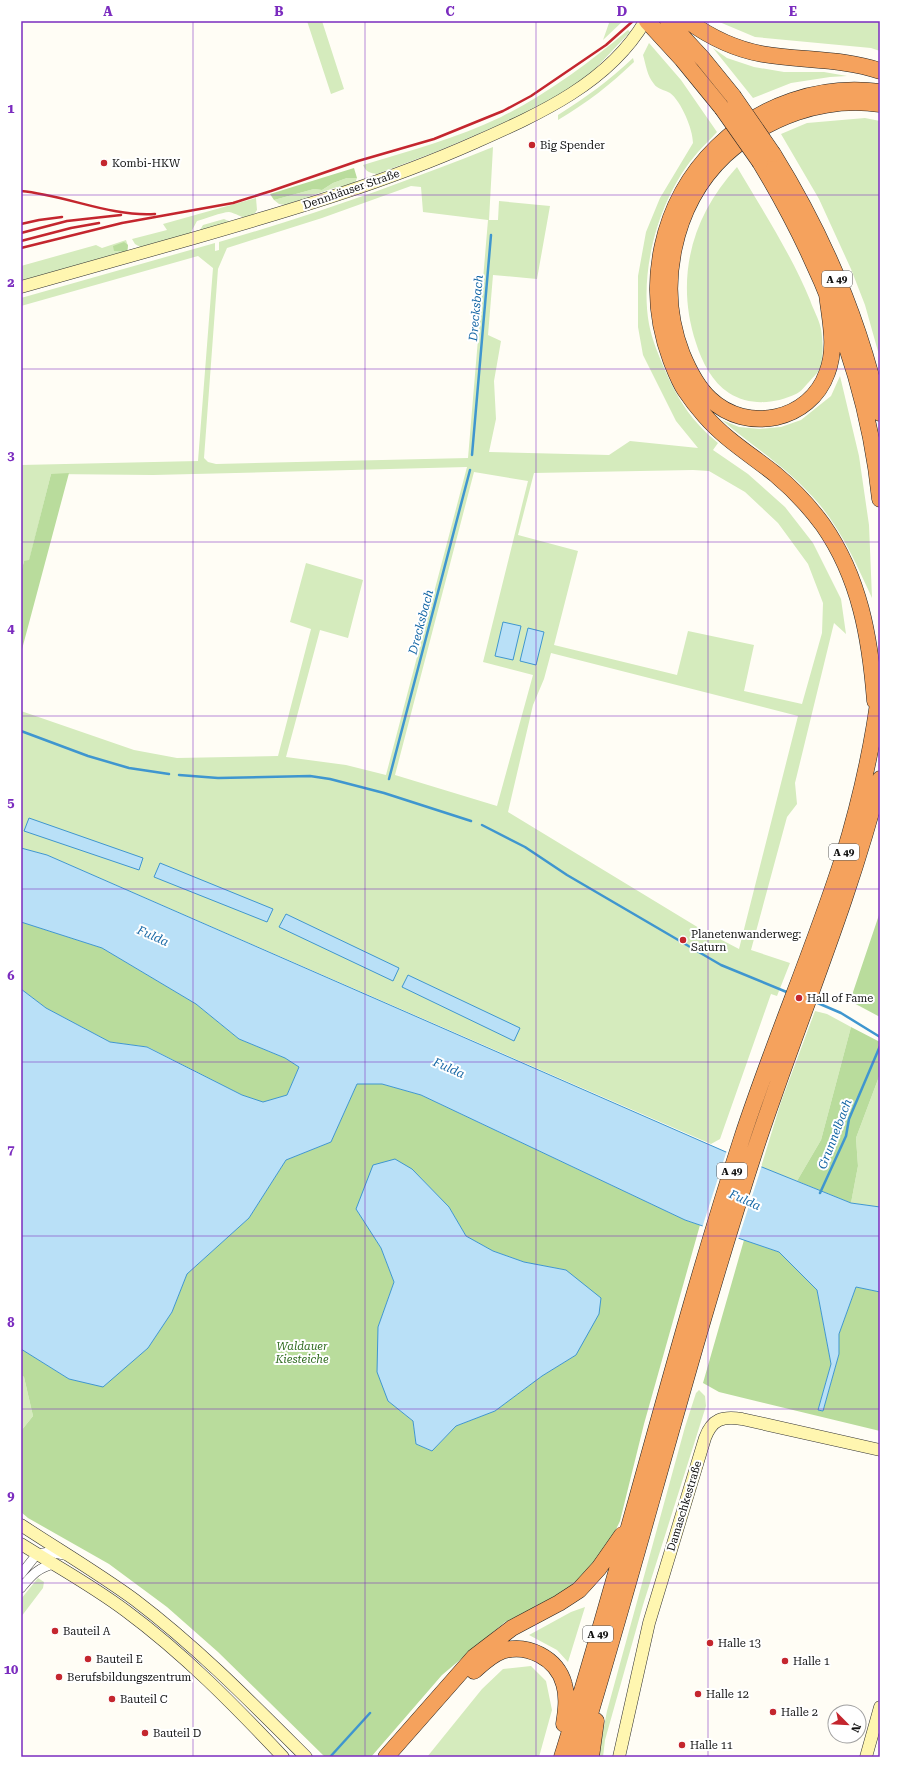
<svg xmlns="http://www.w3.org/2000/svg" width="901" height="1778" viewBox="0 0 901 1778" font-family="'Roboto Serif',serif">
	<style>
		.green { fill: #d5ebbd; fill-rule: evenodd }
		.forest { fill: #b9dc9c; fill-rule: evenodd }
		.water { fill: #b9e0f7; stroke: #3f96cf }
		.pier { fill: #fffdf5 }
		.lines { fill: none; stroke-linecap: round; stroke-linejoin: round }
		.stream { stroke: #3f96cf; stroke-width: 2.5 }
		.street-casing { stroke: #444; stroke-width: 10 }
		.secondary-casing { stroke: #333; stroke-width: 13 }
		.highway-casing { stroke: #222; stroke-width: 17 }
		.street { stroke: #fff; stroke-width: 9 }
		.secondary { stroke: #fff6b0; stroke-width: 12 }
		.highway { stroke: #f5a25d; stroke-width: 16 }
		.rail { stroke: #c4262e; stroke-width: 2.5 }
		.highway-bridge-casing { stroke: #222; stroke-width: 17; stroke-linecap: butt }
		.highway-bridge { stroke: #f5a25d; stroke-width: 16 }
		.grid { fill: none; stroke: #7b2cbf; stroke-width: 1; stroke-opacity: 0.55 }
		.poi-dot { fill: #c4262e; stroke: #fff; stroke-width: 1.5 }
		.labels { text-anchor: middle; stroke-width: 4; stroke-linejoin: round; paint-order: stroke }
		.shield { fill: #fff; stroke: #585858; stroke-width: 1 }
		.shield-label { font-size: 10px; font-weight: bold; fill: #111 }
		.poi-label { font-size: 11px; fill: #111; stroke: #fff; text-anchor: start }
		.street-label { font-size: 11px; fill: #111; stroke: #fff }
		.park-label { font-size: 11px; font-style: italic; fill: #2f6b1f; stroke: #fff }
		.water-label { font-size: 12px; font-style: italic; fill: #1768a6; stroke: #fff }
		.neatline { fill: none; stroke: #7b2cbf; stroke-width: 1.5 }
		.grid-label { font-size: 13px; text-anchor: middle; font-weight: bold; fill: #7b2cbf }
	</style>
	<rect width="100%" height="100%" fill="#fffdf5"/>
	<path class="green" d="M 307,21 L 322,21 L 344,89 L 331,94 Z
		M 607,21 L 623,21 L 603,40 L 609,23 Z
		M 717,21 L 880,21 L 880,51 L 871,48 L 755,37 Z
		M 628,30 L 630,32 L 594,70 L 573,86 L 536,109 L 438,151 L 377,174 C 370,173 366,172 363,165 C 409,151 457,138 501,117 C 547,94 589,63 628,30 Z
		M 649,43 L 681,80 L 717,132 C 711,139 704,145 698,152 C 660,195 639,268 649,324 C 652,340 659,356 665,370 C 673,389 684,409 698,424 C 704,431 711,437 718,443 L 713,450 L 748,474 L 785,507 L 813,543 L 841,599 L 846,634 L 834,623 L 795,783 L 797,804 L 787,817 L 751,950 L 790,963 L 777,996 L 771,994 L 720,1139 L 711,1144 L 47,855 L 21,848 L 21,711 L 134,750 L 177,758 L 278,756 L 311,629 L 290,622 L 306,563 L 363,580 L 348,638 L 320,630 L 286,757 L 346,765 L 386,775 L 467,467 L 153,475 L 51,474 L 29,561 L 24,561 L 21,573 L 21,465 L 198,461 L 213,268 L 198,256 L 21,306 L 21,298 L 215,243 L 215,251 L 219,250 L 219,242 C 313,215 403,183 493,147 L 489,220 L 498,220 L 499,201 L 550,206 L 537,279 L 493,275 L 488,335 L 501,341 L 494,381 L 496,419 L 489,452 L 609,455 L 630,441 L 698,448 L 676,421 L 643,355 L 638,327 L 638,276 L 646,232 L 660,198 L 693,143 C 693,129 681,101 670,93 C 665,90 657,89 654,84 C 647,76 646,65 643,55 ZM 411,186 L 421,187 L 423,212 L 488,220 L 468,458 L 216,464 L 208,462 L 204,458 L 218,269 L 227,248 L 322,218 ZM 693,470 L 709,471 L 745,492 L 778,523 L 808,564 L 823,603 L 822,633 L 802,704 L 744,691 L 754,645 L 688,631 L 677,675 L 554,645 L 578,551 L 518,535 L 534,473 ZM 474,472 L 528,481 L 483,662 L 533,675 L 497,806 L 395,775 ZM 551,653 L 798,716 L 739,949 L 699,928 L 508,812 L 533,705 L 544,679 Z
		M 713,48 L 727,58 L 754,67 L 784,72 L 824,72 L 847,76 L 830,77 L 791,83 L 753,98 Z
		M 633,58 L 634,62 C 611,84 587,103 558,120 L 558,115 C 585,98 610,80 633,58 Z
		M 865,118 L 880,121 L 879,355 L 865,305 L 851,269 L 819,199 L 781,134 L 807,123 Z
		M 737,167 C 763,211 791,254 810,300 C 813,309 819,319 821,329 C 823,342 824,358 819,370 C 817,374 812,378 809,382 C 805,386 801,392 796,394 C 775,404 749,406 729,393 C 712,382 702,362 696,343 C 675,279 691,217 737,167 Z
		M 347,178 L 357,178 L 355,183 L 345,187 L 337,187 L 285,205 L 279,204 L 274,200 L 314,189 L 322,190 L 333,183 Z
		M 256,198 L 257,210 C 248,225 240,214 229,212 C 222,212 205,219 197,221 L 190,234 L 142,248 L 135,244 L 132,239 L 167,230 L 163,224 Z
		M 224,219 L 231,222 L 200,230 L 203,225 Z
		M 126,240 L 128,246 L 127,252 L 21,281 L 21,266 L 96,245 L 102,248 Z
		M 840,376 L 859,456 L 869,525 L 872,598 C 855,561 838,522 809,493 C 783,465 751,445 722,420 L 739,427 L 760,429 L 781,427 L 801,420 L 831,396 Z
		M 815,1011 L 827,1014 L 851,1027 L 821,1140 L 797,1181 L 761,1167 L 781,1102 Z
		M 880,1074 L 880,1207 L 851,1203 L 858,1166 L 856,1138 Z
		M 21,1375 L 24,1377 L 33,1416 L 21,1431 Z
		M 699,1390 L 705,1396 L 706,1406 L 643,1605 L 605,1740 L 603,1757 L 598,1757 L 607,1711 L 685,1427 L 696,1393 Z
		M 38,1578 L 44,1582 L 43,1588 L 21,1617 L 21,1599 Z
		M 585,1607 L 568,1662 L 557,1650 L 529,1635 L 571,1612 Z
		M 531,1666 L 546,1681 L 552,1710 L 539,1757 L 427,1757 L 482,1689 L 503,1669 Z"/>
	<path class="forest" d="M 354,168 L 357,178 L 347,178 L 333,183 L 322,190 L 314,189 L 274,200 L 270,194 Z
		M 124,242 L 128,245 L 127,253 L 124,254 L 121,251 L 114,251 L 113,246 Z
		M 69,473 L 21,653 L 21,573 L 24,561 L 29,560 L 51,474 Z
		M 880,912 L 880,1017 L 850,1001 Z
		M 21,922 L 102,948 L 196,1004 L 239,1039 L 285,1058 L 299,1067 L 287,1095 L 263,1103 L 242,1095 L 148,1047 L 110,1042 L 46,1008 L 21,989 Z
		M 851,1027 L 880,1042 L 880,1074 L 856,1138 L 858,1166 L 851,1203 L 797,1181 L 821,1140 Z
		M 357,1084 L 382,1084 L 421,1095 L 685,1220 L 700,1225 L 644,1424 L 620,1521 L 610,1542 L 584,1577 L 562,1595 L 505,1622 L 442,1675 L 371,1757 L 325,1757 L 218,1652 L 167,1607 L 109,1564 L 28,1518 L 21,1512 L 21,1431 L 33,1416 L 24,1377 L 21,1375 L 21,1349 L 69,1379 L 103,1386 L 148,1348 L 172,1312 L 187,1274 L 249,1218 L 286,1160 L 331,1142 ZM 412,1169 L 449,1207 L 466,1236 L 493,1251 L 524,1262 L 566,1270 L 576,1355 L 542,1376 L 495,1411 L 456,1426 L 432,1451 L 416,1444 L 413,1421 L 388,1401 L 378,1327 L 394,1282 L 381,1248 L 356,1209 Z
		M 744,1240 L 779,1252 L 817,1290 L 831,1364 L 818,1410 L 823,1411 L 839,1354 L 839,1334 L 856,1287 L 880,1292 L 880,1431 L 719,1392 L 703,1383 Z"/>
	<path class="water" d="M 503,622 L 521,626 L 513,660 L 495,656 Z
		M 528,628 L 544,632 L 536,665 L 520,661 Z
		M 29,818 L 143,858 L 139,870 L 24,831 Z
		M 21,848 L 47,855 L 742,1159 L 851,1203 L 880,1207 L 880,1292 L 856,1287 L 839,1334 L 839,1354 L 823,1411 L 818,1410 L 831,1364 L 817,1290 L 779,1252 L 685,1220 L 421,1095 L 382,1084 L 357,1084 L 331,1142 L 286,1160 L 249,1218 L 187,1274 L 172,1312 L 148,1348 L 103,1387 L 69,1379 L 21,1349 L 21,989 L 46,1008 L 110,1042 L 147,1047 L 242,1095 L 263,1102 L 287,1095 L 299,1067 L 285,1058 L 239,1039 L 196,1004 L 102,948 L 21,922 Z
		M 160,863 L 273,909 L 267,922 L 154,877 Z
		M 286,914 L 399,968 L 393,981 L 279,927 Z
		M 408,975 L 520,1028 L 514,1041 L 402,987 Z
		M 395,1159 L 412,1169 L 449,1207 L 466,1236 L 493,1251 L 524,1262 L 566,1270 L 601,1298 L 599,1314 L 576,1355 L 542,1376 L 495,1411 L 456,1426 L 432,1451 L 416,1444 L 413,1421 L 388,1401 L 377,1372 L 378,1327 L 394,1282 L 381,1248 L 356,1209 L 373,1165 Z"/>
	<path class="pier" d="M 727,1150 L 762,1165 L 738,1240 L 702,1228 Z"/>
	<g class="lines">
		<path class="stream" d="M 472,455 L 491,235
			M 21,731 L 88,756 L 129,768 L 169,774
			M 179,775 L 218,778 L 310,776 L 330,779 L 384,793 L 471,821
			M 389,779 L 470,470
			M 482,825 L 525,847 L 567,875 L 721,965 L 789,993
			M 813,1001 L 841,1013 L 880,1037
			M 820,1193 L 846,1136 L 849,1119 L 880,1046
			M 330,1757 L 370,1713"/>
		<g class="street-casing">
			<path id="street" d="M 21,1574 L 37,1554 L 49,1552 L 64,1555
				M 21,1588 C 31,1576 38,1567 55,1564"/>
		</g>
		<g class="secondary-casing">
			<path id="secondary" d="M 21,287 C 78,271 134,255 191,239 C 288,211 384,183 476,142 C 539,114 609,83 645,21
				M 21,1525 C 59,1550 98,1573 135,1600 C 197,1647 251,1702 306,1757
				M 21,1544 C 56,1566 93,1586 126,1611 C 184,1654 234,1705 283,1757
				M 619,1757 L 649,1623 L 705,1438 C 712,1419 722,1416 742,1419 L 880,1450
				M 866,1757 L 880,1707"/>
		</g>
		<g class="highway-casing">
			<path id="highway" d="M 647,21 L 682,59 L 722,108
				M 668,21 L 703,59 L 733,96
				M 688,21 C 710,37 735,49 762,54 C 802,61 842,58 880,71
				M 773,154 C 822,233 860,321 880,413
				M 760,162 C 822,265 868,380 880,499
				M 827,294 C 830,320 837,348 827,373 C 810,421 747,434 710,399 C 697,387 689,371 682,354 C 656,288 672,205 725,155 C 767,117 823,96 880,104
				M 875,701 C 870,638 860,578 823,525 C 809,506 793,489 775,474 C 751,455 725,439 705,416 C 698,408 691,399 685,390 C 679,381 675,370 671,360 C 643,286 661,202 717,147 C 760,105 820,84 880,92
				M 474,1671 C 483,1663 491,1655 502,1651 C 527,1643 557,1658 564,1684 C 568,1697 566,1711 564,1724
				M 386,1757 L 474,1657 L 512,1628 L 559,1603 L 579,1590 L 599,1568 L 622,1535
				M 562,1757 C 626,1552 676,1342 742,1138 C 773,1043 813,952 843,858 C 860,802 873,746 880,688
				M 577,1757 C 639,1555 690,1350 755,1150 C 796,1025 848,906 880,779
				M 591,1757 L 596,1721"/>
		</g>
		<use href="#street" class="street"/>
		<use href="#secondary" class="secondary"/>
		<use href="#highway" class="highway"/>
		<path class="rail" d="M 21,191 C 66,195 110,217 155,214
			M 21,224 L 39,220 L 62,217
			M 21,233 L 67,221 L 121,215
			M 21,241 L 71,228 L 99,223
			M 21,248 L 122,223 L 233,203 L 271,191 L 358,161 L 434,139 L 503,111 L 531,96 L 606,45 L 633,21"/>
		<g class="highway-bridge-casing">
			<path id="highway-bridge" d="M 733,96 L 773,154
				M 722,108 L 760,162"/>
		</g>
		<use href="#highway-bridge" class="highway-bridge"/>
	</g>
	<path class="grid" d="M 193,21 L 193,1757M 365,21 L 365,1757M 536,21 L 536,1757M 708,21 L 708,1757M 21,195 L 880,195M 21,369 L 880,369M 21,542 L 880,542M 21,716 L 880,716M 21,889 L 880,889M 21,1062 L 880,1062M 21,1236 L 880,1236M 21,1409 L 880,1409M 21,1583 L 880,1583"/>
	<g class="poi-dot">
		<circle cx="532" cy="145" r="4"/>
		<circle cx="104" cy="163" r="4"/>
		<circle cx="683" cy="940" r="4"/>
		<circle cx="799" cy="998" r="4"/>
		<circle cx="55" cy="1631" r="4"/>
		<circle cx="710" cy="1643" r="4"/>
		<circle cx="88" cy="1659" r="4"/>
		<circle cx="785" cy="1661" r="4"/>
		<circle cx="59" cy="1677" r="4"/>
		<circle cx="698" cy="1694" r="4"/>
		<circle cx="112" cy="1699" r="4"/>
		<circle cx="773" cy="1712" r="4"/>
		<circle cx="145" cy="1733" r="4"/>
		<circle cx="682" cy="1745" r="4"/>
	</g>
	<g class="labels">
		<g class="shield">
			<rect x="822" y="271" width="30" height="16" rx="3"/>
			<rect x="829" y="844" width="30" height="16" rx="3"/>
			<rect x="717" y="1163" width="30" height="16" rx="3"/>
			<rect x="583" y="1626" width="30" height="16" rx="3"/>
		</g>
		<g class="shield-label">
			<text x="837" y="283">A 49</text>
			<text x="844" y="856">A 49</text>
			<text x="732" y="1175">A 49</text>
			<text x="598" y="1638">A 49</text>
		</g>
		<g class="poi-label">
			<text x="540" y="149">Big Spender</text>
			<text x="112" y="167">Kombi-HKW</text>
			<text x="691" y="938">Planetenwanderweg:<tspan x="691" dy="13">Saturn</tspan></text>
			<text x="807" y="1002">Hall of Fame</text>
			<text x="63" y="1635">Bauteil A</text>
			<text x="718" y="1647">Halle 13</text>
			<text x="96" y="1663">Bauteil E</text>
			<text x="793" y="1665">Halle 1</text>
			<text x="67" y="1681">Berufsbildungszentrum</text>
			<text x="706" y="1698">Halle 12</text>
			<text x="120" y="1703">Bauteil C</text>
			<text x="781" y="1716">Halle 2</text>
			<text x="153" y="1737">Bauteil D</text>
			<text x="690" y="1749">Halle 11</text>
		</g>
		<g class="street-label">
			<text transform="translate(351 189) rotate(-19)" y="4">Dennhäuser Straße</text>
			<text transform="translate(684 1506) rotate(-73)" y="4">Damaschkestraße</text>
		</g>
		<g class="park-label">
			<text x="302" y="1350">Waldauer<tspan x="302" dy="13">Kiesteiche</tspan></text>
		</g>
		<g class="water-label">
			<text transform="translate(476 308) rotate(-85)" y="4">Drecksbach</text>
			<text transform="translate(421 622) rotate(-75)" y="4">Drecksbach</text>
			<text transform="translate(153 936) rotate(24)" y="4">Fulda</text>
			<text transform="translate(449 1068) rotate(24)" y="4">Fulda</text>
			<text transform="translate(835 1134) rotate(-69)" y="4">Grunnelbach</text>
			<text transform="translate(745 1200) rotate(24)" y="4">Fulda</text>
		</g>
	</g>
	<rect width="901" height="1778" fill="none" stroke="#ffffff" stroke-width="44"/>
	<g transform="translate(847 1724) rotate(114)"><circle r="19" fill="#ffffff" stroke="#a0a0a0"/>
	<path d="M0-3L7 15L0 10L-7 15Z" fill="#c4262e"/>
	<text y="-6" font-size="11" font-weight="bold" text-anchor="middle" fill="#111111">N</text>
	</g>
	<rect x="22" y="22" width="857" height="1734" class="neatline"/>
	<g class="grid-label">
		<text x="108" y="16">A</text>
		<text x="279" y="16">B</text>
		<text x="450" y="16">C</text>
		<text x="622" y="16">D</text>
		<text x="793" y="16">E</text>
		<text x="11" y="113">1</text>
		<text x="11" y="287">2</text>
		<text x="11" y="460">3</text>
		<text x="11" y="633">4</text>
		<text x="11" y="807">5</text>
		<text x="11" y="980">6</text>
		<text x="11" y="1154">7</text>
		<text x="11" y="1327">8</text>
		<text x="11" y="1500">9</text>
		<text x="11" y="1674">10</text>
	</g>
</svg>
